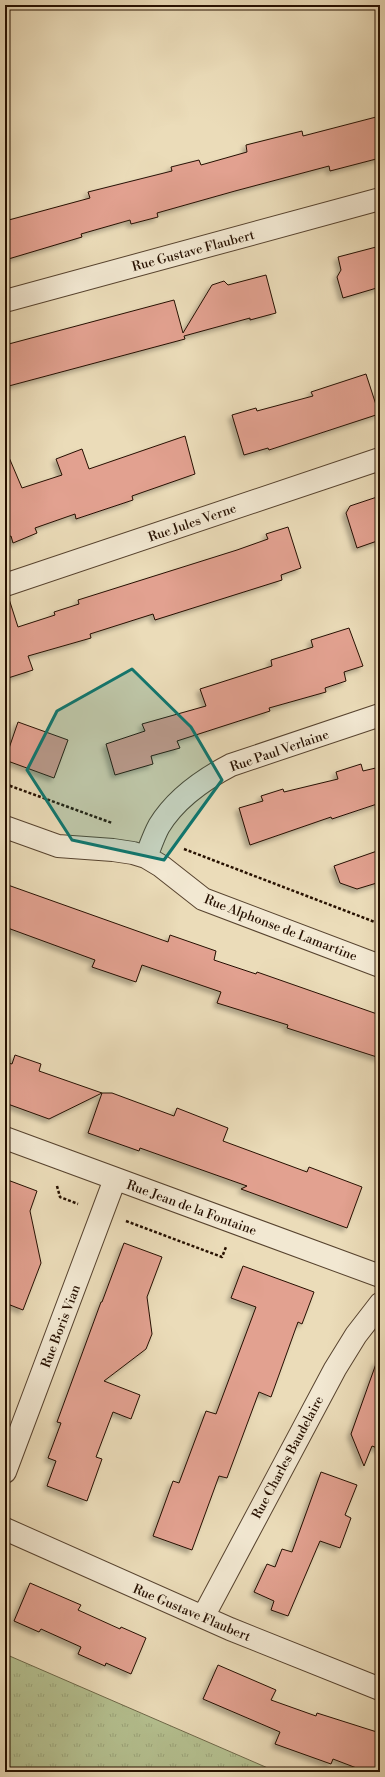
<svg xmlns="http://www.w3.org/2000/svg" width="385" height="1777" viewBox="0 0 385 1777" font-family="'Libre Bodoni',serif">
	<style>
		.grass { fill: url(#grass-tufts); stroke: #6e6849 }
		.building { fill: #e2a190; stroke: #261001; filter: url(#shadow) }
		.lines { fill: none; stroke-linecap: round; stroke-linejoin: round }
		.minor-casing { stroke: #57432f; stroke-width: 24 }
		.path { stroke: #261001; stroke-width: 2.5; stroke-dasharray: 3 2; stroke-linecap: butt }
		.minor { stroke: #f2e8d2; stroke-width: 22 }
		.marked { fill: #0f766e; fill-opacity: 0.2; stroke: #0f766e; stroke-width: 3; stroke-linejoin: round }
		.labels { text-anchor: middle; stroke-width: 4; stroke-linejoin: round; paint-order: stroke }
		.street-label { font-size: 13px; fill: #261001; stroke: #f2e8d2 }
	</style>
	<defs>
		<pattern id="grass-tufts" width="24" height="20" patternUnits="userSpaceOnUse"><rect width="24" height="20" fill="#b5c191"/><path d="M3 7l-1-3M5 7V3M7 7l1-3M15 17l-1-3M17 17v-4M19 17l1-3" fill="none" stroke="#9ca57b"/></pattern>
		<filter id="shadow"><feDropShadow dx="-3.5" dy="3.5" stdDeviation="2" flood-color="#0004"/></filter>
	</defs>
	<rect width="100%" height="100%" fill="#ebdcb9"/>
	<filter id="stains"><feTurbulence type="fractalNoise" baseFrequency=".005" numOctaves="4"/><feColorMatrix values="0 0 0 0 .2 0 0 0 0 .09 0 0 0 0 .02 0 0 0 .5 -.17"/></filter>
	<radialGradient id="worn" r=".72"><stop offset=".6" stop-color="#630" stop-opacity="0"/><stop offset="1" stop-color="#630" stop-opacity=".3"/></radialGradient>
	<path class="grass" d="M 5,1654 L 277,1772 L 5,1772 Z"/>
	<path class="building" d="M 380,116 L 380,158 L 330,171 L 329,166 L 235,191 L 157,213 L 158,217 L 131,224 L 130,220 L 81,234 L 82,237 L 5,260 L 5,221 L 90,198 L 88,192 L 172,171 L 171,167 L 199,160 L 201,165 L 247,152 L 246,145 L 302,131 L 303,136 Z
		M 380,246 L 380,287 L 343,298 L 337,277 L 341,270 L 338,257 Z
		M 266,275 L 276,313 L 250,320 L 250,318 L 184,336 L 185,339 L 5,387 L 5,345 L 174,300 L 183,333 L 212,285 L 224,281 L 228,285 Z
		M 366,374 L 379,414 L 269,450 L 268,448 L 244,455 L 232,415 L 256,408 L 257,411 L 313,396 L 311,392 Z
		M 185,436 L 195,474 L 132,496 L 133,500 L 76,519 L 75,514 L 35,528 L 37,533 L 13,543 L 11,536 L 5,538 L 5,448 L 22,488 L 62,475 L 56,459 L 82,449 L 89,469 Z
		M 380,496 L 380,540 L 357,548 L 346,513 L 350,506 Z
		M 288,527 L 301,568 L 281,575 L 282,580 L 155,620 L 153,614 L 90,634 L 91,638 L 28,656 L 33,670 L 5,679 L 5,600 L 9,599 L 18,627 L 55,615 L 54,612 L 79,604 L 78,600 L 237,550 L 268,539 L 266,534 Z
		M 349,628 L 363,666 L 344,672 L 346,681 L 325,688 L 326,692 L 269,708 L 270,711 L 177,741 L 180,748 L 151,756 L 153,764 L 115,775 L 106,744 L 145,731 L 142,724 L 206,706 L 200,689 L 272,666 L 271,660 L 313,647 L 311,640 Z
		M 18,722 L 68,740 L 54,778 L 5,760 Z
		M 361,764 L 363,771 L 380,767 L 380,803 L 332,819 L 331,817 L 250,845 L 239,808 L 263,801 L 261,796 L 283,789 L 284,792 L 338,779 L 336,772 Z
		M 380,850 L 380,882 L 357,889 L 340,883 L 334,866 Z
		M 5,884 L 168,942 L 170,935 L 216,951 L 214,960 L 256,974 L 257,972 L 380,1015 L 380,1058 L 287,1028 L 288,1025 L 217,1003 L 221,992 L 142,965 L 136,982 L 92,967 L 95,960 L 5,927 Z
		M 15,1055 L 41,1064 L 39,1071 L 102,1093 L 112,1093 L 174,1116 L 177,1108 L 228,1128 L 223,1141 L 307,1172 L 309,1167 L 362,1187 L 347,1228 L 241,1189 L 247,1186 L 140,1148 L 139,1151 L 88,1133 L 102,1093 L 49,1119 L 5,1103 L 5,1062 L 12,1064 Z
		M 5,1179 L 37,1191 L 30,1211 L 41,1263 L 23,1310 L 5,1303 Z
		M 124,1243 L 162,1257 L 147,1297 L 152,1334 L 146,1349 L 104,1381 L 140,1395 L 131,1419 L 113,1412 L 96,1457 L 102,1459 L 87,1501 L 47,1486 L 56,1461 L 48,1458 L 61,1423 L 57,1422 L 101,1302 L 102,1302 Z
		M 243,1266 L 314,1292 L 302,1324 L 298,1322 L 271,1397 L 259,1392 L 227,1478 L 219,1476 L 192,1550 L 153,1536 L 173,1481 L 179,1483 L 206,1411 L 216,1414 L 256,1307 L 231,1298 Z
		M 377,1361 L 380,1362 L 380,1449 L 372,1446 L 364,1466 L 351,1434 Z
		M 321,1472 L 357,1485 L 345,1515 L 351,1518 L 340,1548 L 320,1541 L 288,1616 L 271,1610 L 274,1601 L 254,1592 L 267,1564 L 275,1567 L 282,1549 L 292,1552 Z
		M 30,1583 L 81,1605 L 78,1610 L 120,1629 L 121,1627 L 146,1638 L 131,1674 L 106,1663 L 105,1666 L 78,1654 L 81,1647 L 41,1629 L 39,1632 L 14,1621 Z
		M 218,1665 L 276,1690 L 271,1700 L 316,1716 L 317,1713 L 380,1733 L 380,1772 L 367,1772 L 333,1759 L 331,1764 L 275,1744 L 280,1732 L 203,1699 Z"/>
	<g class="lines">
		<g class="minor-casing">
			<path id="minor" d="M 5,301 L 380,199
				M 5,585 L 380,459
				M 5,827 L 58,846 L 113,850 L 133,853 L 146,857 L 161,866 L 203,899 L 380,966
				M 146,857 C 150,847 154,835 159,826 C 176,798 204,779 231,765 L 380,715
				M 5,1138 L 380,1276
				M 5,1472 L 115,1179
				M 5,1529 L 230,1629 L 380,1689
				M 203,1617 L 335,1369 L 356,1335 L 380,1304"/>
		</g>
		<path class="path" d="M 5,784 L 112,823
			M 184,849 L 380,924
			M 57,1186 L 60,1197 L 78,1204
			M 126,1221 L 222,1257 L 226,1247"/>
		<use href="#minor" class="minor"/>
	</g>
	<path class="marked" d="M 132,669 L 191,727 L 222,780 L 164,860 L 72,840 L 27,770 L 57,711 Z"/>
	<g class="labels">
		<g class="street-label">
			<text transform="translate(193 250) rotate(-15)" y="5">Rue Gustave Flaubert</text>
			<text transform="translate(192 522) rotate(-19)" y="5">Rue Jules Verne</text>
			<text transform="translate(279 750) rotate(-19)" y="5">Rue Paul Verlaine</text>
			<text transform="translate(281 927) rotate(21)" y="5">Rue Alphonse de Lamartine</text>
			<text transform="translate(192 1207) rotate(20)" y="5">Rue Jean de la Fontaine</text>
			<text transform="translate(60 1326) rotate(-69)" y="5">Rue Boris Vian</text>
			<text transform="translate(287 1457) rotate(-62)" y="5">Rue Charles Baudelaire</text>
			<text transform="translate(192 1612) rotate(23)" y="5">Rue Gustave Flaubert</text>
		</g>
	</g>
	<rect width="385" height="1777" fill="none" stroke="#ebdcb9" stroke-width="20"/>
	<rect x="6" y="6" width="373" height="1765" fill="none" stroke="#261001" stroke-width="2"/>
	<rect x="10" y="10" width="365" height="1757" fill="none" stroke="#261001"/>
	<rect width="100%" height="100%" filter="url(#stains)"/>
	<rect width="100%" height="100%" fill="url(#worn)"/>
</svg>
